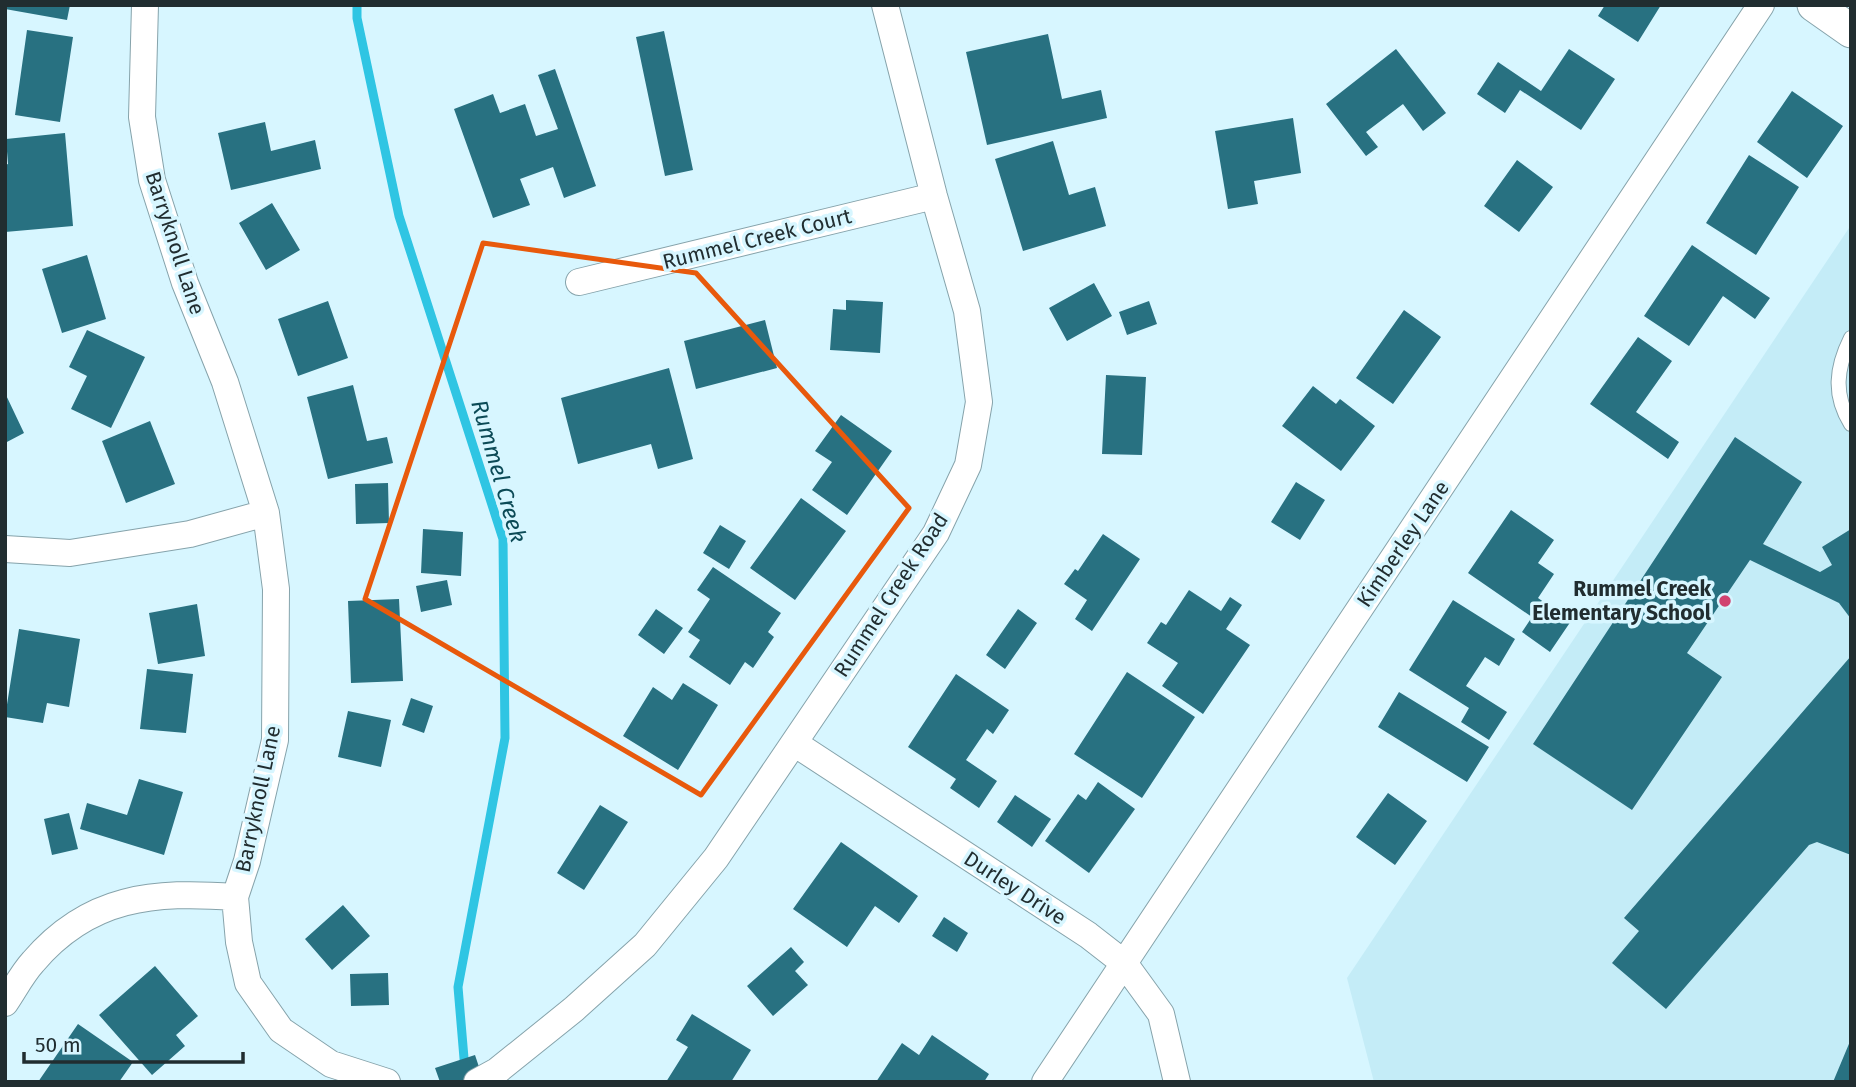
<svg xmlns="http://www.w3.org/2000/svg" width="1856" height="1087" viewBox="0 0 1856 1087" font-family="'Fira Sans',sans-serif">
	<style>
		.built { fill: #c4ecf7 }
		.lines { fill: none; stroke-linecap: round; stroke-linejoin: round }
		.stream { stroke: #2fc5e3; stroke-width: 9 }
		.building { fill: #287181 }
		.service-casing { stroke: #86a3ab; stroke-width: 16 }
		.minor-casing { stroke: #86a3ab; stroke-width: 28 }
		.tertiary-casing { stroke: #86a3ab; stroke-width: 35 }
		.service { stroke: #fff; stroke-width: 14 }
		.minor { stroke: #fff; stroke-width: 26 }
		.tertiary { stroke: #fff; stroke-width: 33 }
		.marked { fill: none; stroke: #e8590c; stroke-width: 5; stroke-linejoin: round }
		.poi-dot { fill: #d14370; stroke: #d7f6ff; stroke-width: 2.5 }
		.labels { text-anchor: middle; stroke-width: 7; stroke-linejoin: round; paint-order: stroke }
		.street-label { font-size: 21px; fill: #212d30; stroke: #d7f6ff }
		.poi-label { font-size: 21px; font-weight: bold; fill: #212d30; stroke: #d7f6ff; text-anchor: end }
		.water-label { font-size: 23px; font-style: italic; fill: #0b4a56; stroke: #d7f6ff }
	</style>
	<rect width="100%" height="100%" fill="#d7f6ff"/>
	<path class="built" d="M 1851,225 L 1851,1082 L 1374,1082 L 1347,978 Z"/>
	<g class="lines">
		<path class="stream" d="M 357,5 L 357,18 L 399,216 L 503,539 L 505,738 L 458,987 L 465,1070"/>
	</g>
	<path class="building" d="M 5,5 L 70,5 L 67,20 L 5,9 Z
		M 1605,5 L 1661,5 L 1638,42 L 1598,16 Z
		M 27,30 L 73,37 L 60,122 L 15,115 Z
		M 664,31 L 693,170 L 665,176 L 636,37 Z
		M 1048,34 L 1062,99 L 1101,90 L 1107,118 L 987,145 L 966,52 Z
		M 1396,49 L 1446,113 L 1423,131 L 1403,104 L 1366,132 L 1378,147 L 1366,156 L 1326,104 Z
		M 1569,49 L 1615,79 L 1581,130 L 1520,90 L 1505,113 L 1477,94 L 1498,62 L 1541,91 Z
		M 555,69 L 596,186 L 564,198 L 553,167 L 520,179 L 530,205 L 493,218 L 454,109 L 493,94 L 500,113 L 525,104 L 536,136 L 558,129 L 538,75 Z
		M 1792,91 L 1843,126 L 1807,178 L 1757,142 Z
		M 1293,118 L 1301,173 L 1254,181 L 1258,204 L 1228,209 L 1215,131 Z
		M 265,122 L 271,151 L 315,140 L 321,169 L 231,190 L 218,133 Z
		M 65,133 L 73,226 L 5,232 L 5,165 L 8,164 L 6,139 Z
		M 1053,141 L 1069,195 L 1095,187 L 1106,226 L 1023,251 L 995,159 Z
		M 1749,155 L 1799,187 L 1756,255 L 1706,223 Z
		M 1517,160 L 1553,187 L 1519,232 L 1484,206 Z
		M 272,203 L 300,250 L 266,270 L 239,223 Z
		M 1692,245 L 1770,298 L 1755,319 L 1723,296 L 1689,346 L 1644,316 Z
		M 87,255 L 106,319 L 62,333 L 42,269 Z
		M 1094,283 L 1112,316 L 1067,341 L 1049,308 Z
		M 846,300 L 883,302 L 880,353 L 830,350 L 833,309 L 846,310 Z
		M 328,301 L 348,358 L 298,376 L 278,319 Z
		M 1149,301 L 1157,324 L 1127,335 L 1119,312 Z
		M 1404,310 L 1441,337 L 1393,404 L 1356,378 Z
		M 765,320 L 777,368 L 696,389 L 684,341 Z
		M 87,330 L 145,357 L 111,428 L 71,409 L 87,376 L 69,367 Z
		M 1638,337 L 1672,361 L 1636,412 L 1679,442 L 1668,459 L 1590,404 Z
		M 669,368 L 693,459 L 658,469 L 651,444 L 578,464 L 561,398 Z
		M 1106,375 L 1146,377 L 1142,455 L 1102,454 Z
		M 353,385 L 367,441 L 387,437 L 393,463 L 328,479 L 307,397 Z
		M 1313,386 L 1336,404 L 1340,399 L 1375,426 L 1341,471 L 1282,426 Z
		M 5,393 L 24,433 L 5,443 Z
		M 841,415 L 892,451 L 847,515 L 812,490 L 832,462 L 815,451 Z
		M 150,421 L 175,484 L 126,503 L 102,441 Z
		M 1735,437 L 1802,482 L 1763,544 L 1820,572 L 1832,565 L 1822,547 L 1851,529 L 1851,619 L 1839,603 L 1750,560 L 1687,653 L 1722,677 L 1632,810 L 1533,744 Z
		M 1296,482 L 1325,500 L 1300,540 L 1271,522 Z
		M 388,483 L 389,523 L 356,524 L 355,484 Z
		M 801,498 L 846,531 L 795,600 L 750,568 Z
		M 1511,510 L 1554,540 L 1538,563 L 1554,574 L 1538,598 L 1571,621 L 1550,652 L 1522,632 L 1532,617 L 1468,573 Z
		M 720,525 L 746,541 L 729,569 L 703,553 Z
		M 423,529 L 463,532 L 461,576 L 421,573 Z
		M 1103,534 L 1140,559 L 1092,631 L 1075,619 L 1087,600 L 1064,584 L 1075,569 L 1078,571 Z
		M 713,567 L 781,613 L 768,632 L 774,637 L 753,668 L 745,662 L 730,685 L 689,657 L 700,640 L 688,632 L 710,599 L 697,590 Z
		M 447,580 L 452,605 L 421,612 L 416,586 Z
		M 1189,590 L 1221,611 L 1230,597 L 1242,605 L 1226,629 L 1250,645 L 1203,714 L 1162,686 L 1178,663 L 1147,643 L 1161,622 L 1166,625 Z
		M 399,599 L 403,681 L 351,683 L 348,601 Z
		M 1453,600 L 1515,639 L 1499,666 L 1485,657 L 1466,686 L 1507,712 L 1489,740 L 1461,722 L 1469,708 L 1409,670 Z
		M 197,604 L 205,656 L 158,664 L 149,613 Z
		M 656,609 L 683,628 L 664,654 L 638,635 Z
		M 1018,609 L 1037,623 L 1005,669 L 986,655 Z
		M 19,629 L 80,639 L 69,707 L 47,703 L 43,723 L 5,717 Z
		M 1851,656 L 1851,855 L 1817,842 L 1809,845 L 1666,1009 L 1612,963 L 1639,931 L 1624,918 Z
		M 147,669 L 193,674 L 186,733 L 140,729 Z
		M 1127,672 L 1195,717 L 1142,798 L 1074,754 Z
		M 956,674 L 1009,710 L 993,734 L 987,729 L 966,760 L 997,781 L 979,808 L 950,788 L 956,779 L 908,747 Z
		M 683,683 L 718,705 L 678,770 L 623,736 L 653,687 L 672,700 Z
		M 1399,692 L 1489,747 L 1467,782 L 1378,727 Z
		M 411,698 L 433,706 L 424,733 L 402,725 Z
		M 348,711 L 391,720 L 381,767 L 338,757 Z
		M 139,779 L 183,792 L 164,855 L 80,829 L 87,803 L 127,815 Z
		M 1098,782 L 1135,809 L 1089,873 L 1045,841 L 1078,794 L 1086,800 Z
		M 1388,793 L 1427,821 L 1395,865 L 1356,837 Z
		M 1015,795 L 1051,819 L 1032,847 L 997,822 Z
		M 600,805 L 628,822 L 584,890 L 557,873 Z
		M 69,813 L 78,849 L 52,855 L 44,819 Z
		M 841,842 L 918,896 L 899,923 L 875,906 L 847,947 L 793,909 Z
		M 343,905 L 370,936 L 332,970 L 305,939 Z
		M 944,917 L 968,933 L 957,952 L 932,936 Z
		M 791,947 L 804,962 L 795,971 L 808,985 L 773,1016 L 747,986 Z
		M 155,966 L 198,1016 L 176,1035 L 185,1046 L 152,1075 L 99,1015 Z
		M 388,973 L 389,1005 L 351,1006 L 350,974 Z
		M 692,1014 L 751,1050 L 731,1082 L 666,1082 L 688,1047 L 676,1040 Z
		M 78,1024 L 133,1062 L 119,1082 L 38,1082 Z
		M 932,1035 L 989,1074 L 984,1082 L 876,1082 L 902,1043 L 919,1055 Z
		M 1851,1039 L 1851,1082 L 1833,1082 Z
		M 475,1055 L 484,1082 L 440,1082 L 435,1068 Z"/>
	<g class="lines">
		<g class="service-casing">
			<path id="service" d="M 1851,338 C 1836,368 1833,395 1851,424"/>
		</g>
		<g class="minor-casing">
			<path id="minor" d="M 145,5 L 142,117 L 152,180 L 185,283 L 225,382 L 266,513 L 276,589 L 275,740 L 247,861 L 235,897 L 239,942 L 248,983 L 281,1030 L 331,1064 L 387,1082
				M 579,282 L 934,196
				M 5,549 L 70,553 L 190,534 L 266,513
				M 794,743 L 1088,935 L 1124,963 L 1161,1014 L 1177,1082
				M 5,1003 C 14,990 22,974 33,962 C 89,896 154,891 235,897
				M 477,1082 L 497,1071 L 574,1009 L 645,945 L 716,858 L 936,533 L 968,465 L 979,402 L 967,311 L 934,196 L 885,5
				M 1045,1082 L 1761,5"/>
		</g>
		<g class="tertiary-casing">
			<path id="tertiary" d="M 1814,5 L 1851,31"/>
		</g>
		<use href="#service" class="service"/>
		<use href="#minor" class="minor"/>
		<use href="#tertiary" class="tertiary"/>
	</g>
	<path class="marked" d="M 483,243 L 696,273 L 909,508 L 701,795 L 365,599 Z"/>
	<circle class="poi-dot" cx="1725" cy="601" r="7"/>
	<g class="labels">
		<g class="street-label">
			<text transform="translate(757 239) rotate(-14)" y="7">Rummel Creek Court</text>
			<text transform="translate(175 243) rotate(72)" y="7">Barryknoll Lane</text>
			<text transform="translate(1403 544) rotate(-56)" y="7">Kimberley Lane</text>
			<text transform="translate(891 595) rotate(-57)" y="7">Rummel Creek Road</text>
			<text transform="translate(258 799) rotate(-78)" y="7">Barryknoll Lane</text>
			<text transform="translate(1015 888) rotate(33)" y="7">Durley Drive</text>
		</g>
		<g class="poi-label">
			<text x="1711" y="596">Rummel Creek<tspan x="1711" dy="24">Elementary School</tspan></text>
		</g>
		<g class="water-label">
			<text transform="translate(499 471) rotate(74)" y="8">Rummel Creek</text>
		</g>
	</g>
	<rect width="1856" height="1087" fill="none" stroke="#212d30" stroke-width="14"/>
	<path d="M24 1052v10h219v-10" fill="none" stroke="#212d30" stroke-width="3.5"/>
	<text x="35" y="1052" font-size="21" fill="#212d30" stroke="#d7f6ff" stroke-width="5" paint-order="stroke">50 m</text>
</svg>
